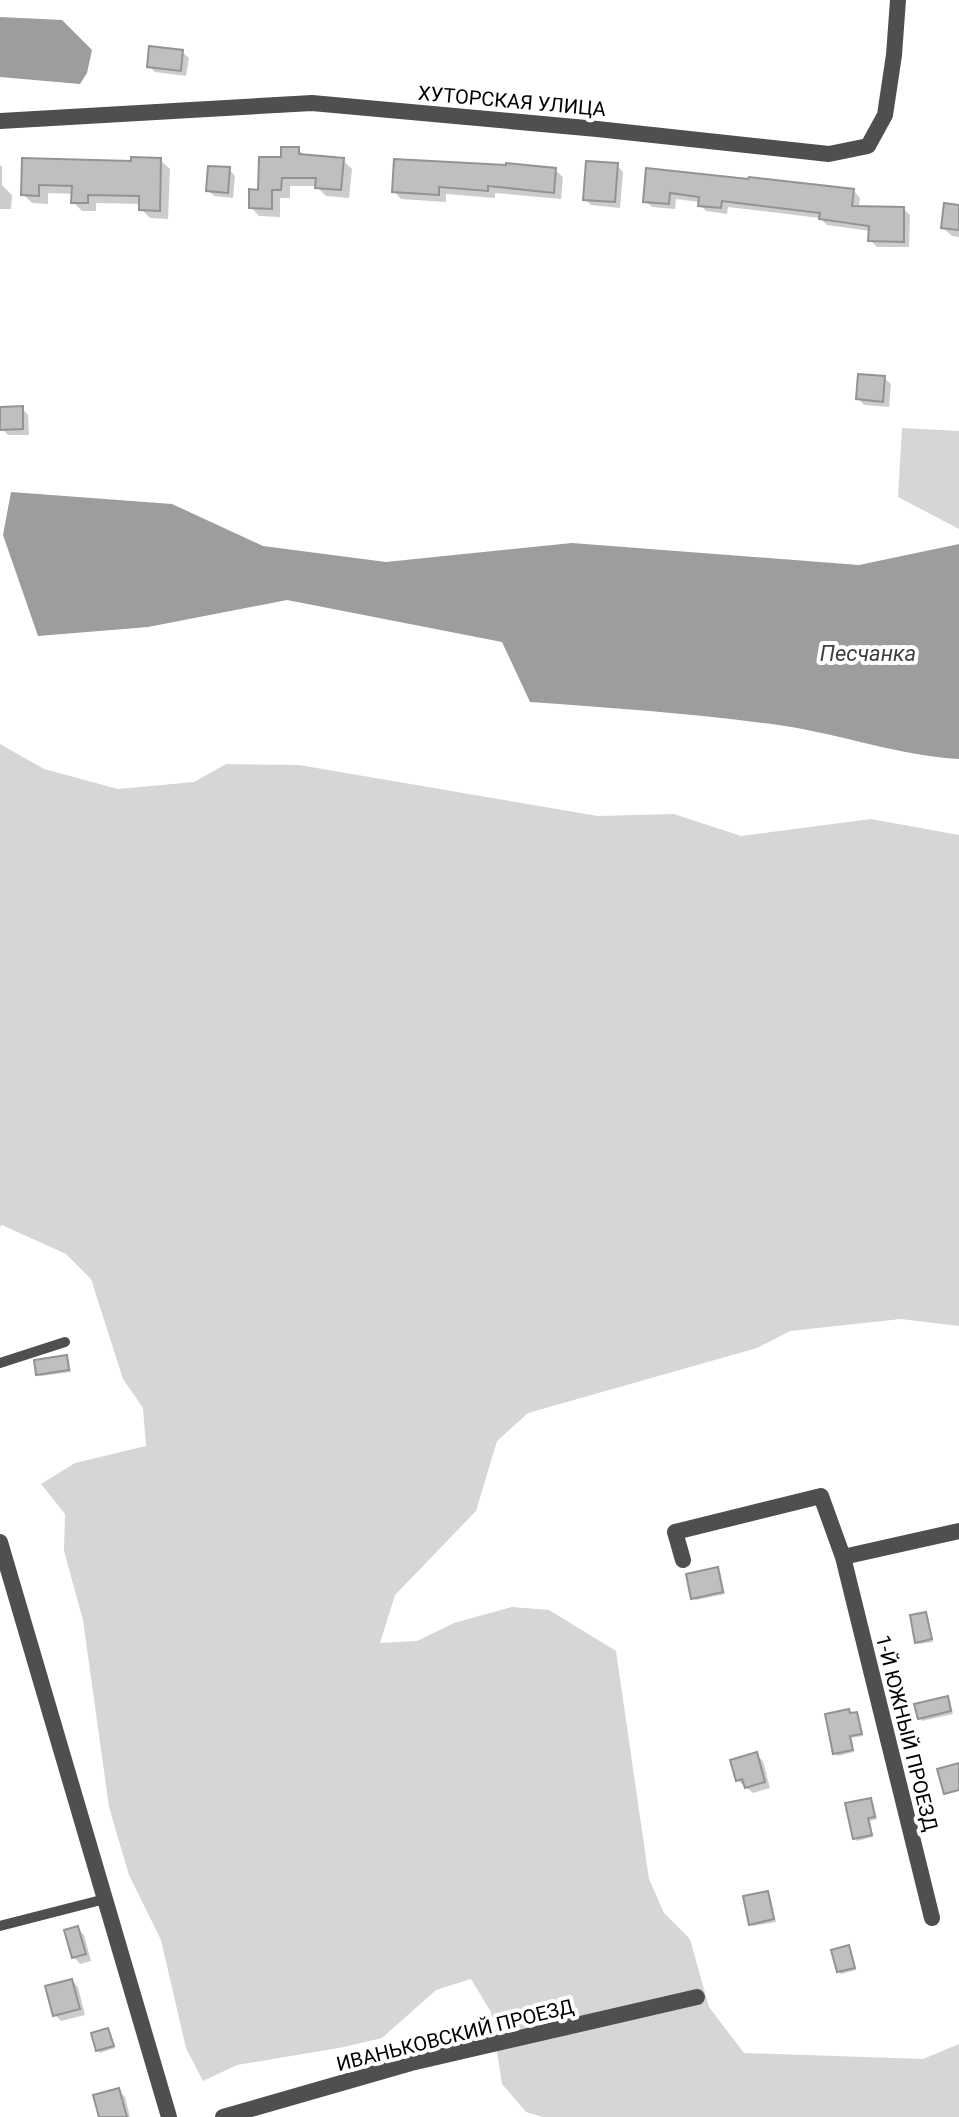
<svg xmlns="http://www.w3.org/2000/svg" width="959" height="2117" viewBox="0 0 959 2117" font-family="Roboto,sans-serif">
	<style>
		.green { fill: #d6d6d6 }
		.water { fill: #9d9d9d }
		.shadow { fill: #0003 }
		.building { fill: #bfbfbf; stroke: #939393; stroke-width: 2 }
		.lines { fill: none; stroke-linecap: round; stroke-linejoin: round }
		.lane { stroke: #4f4f4f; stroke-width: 10 }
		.street { stroke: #4f4f4f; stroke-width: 16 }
		.labels { text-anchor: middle; stroke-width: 8; stroke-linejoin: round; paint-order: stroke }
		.street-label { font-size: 20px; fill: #000; stroke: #fff }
		.water-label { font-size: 22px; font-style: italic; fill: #3e3e3e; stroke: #fff }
	</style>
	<rect width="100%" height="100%" fill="#fff"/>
	<path class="green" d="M 902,428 L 959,431 L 959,529 L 898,497 Z
		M 0,744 L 44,769 L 118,789 L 194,782 L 226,764 L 299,765 L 598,816 L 674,814 L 741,836 L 871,819 L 959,835 L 959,1326 L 901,1319 L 790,1331 L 757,1348 L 528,1413 L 497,1441 L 476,1511 L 395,1595 L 380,1643 L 417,1641 L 454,1623 L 512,1607 L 549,1610 L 616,1651 L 649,1879 L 664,1913 L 690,1939 L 709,2007 L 744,2053 L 923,2059 L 959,2044 L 959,2117 L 543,2117 L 526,2112 L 502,2084 L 491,2012 L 471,1979 L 436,1990 L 382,2038 L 344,2047 L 237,2065 L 203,2081 L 186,2048 L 161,1940 L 129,1875 L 109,1807 L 83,1620 L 64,1551 L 65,1514 L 41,1484 L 75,1463 L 146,1446 L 143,1408 L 123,1379 L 91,1279 L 66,1254 L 2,1225 L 0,1227 Z"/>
	<path class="water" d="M 0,17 L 62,20 L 92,50 L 87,73 L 80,84 L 0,77 Z
		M 11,492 L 172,504 L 263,546 L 386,562 L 572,543 L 859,565 L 959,544 L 959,759 C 900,756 844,735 785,726 C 701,714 614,708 530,702 L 502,642 L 287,600 L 148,627 L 38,636 L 3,535 Z"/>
	<path class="shadow" d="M 182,52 L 189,58 L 186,76 L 155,72 L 149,66 Z
		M 298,149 L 305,156 L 343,160 L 352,169 L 349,198 L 326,196 L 316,186 L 290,186 L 290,198 L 280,198 L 280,217 L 259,216 L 251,207 L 260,192 L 283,159 Z
		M 24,160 L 133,163 L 160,160 L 170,169 L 168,219 L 150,218 L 141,209 L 141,204 L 96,203 L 96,211 L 82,211 L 73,202 L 74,194 L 48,193 L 48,204 L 32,203 L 23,194 Z
		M 0,165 L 2,167 L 2,185 L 12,195 L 11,209 L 0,209 Z
		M 617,165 L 623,172 L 620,208 L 591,205 L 585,199 Z
		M 229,169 L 235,176 L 233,198 L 214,196 L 208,190 Z
		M 555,170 L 563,177 L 561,199 L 495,193 L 495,198 L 446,194 L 446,202 L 401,199 L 394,191 Z
		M 648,170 L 854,191 L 860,198 L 859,208 L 904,209 L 910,215 L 909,247 L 877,247 L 870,240 L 870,231 L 827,225 L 820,218 L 728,207 L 727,214 L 706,211 L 700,205 L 700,202 L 676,199 L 675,209 L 652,207 L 645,201 Z
		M 959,207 L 959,237 L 952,236 L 943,228 Z
		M 884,378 L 891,384 L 889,407 L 864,405 L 858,398 Z
		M 22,408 L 28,415 L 29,435 L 8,435 L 2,429 Z
		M 66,1357 L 69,1360 L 71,1372 L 41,1376 L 38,1374 Z
		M 717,1569 L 720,1572 L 725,1594 L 696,1600 L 693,1598 Z
		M 926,1614 L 928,1617 L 933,1642 L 919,1644 L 917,1642 Z
		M 947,1698 L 950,1701 L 953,1714 L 922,1721 L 920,1718 Z
		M 856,1714 L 859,1717 L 863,1736 L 851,1738 L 854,1752 L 838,1756 L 835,1753 L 852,1715 Z
		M 756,1754 L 763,1761 L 770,1788 L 753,1793 L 737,1780 Z
		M 870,1800 L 873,1802 L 877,1819 L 870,1821 L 873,1837 L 857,1841 L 854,1838 Z
		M 767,1893 L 770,1896 L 776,1922 L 753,1926 L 751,1924 Z
		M 77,1928 L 84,1935 L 91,1961 L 80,1964 L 74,1957 Z
		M 848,1947 L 851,1950 L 856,1970 L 841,1974 L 838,1971 Z
		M 72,1981 L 78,1987 L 85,2015 L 61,2021 L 55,2015 Z
		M 108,2030 L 110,2032 L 115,2048 L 100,2053 L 98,2050 Z
		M 119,2091 L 125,2097 L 130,2117 L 101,2117 Z"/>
	<path class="building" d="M 149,46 L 183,50 L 181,71 L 147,67 Z
		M 281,147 L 299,147 L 299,154 L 344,158 L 341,190 L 315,188 L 316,178 L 282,178 L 281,190 L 272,190 L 272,209 L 249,208 L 249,189 L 258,190 L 259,157 L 281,157 Z
		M 131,157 L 161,158 L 160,211 L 139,210 L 139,196 L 88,195 L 88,203 L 71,203 L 72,186 L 39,185 L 39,196 L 21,195 L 22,158 L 131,161 Z
		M 394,159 L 506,165 L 506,163 L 556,168 L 554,193 L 488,186 L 488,191 L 439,187 L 439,195 L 392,192 Z
		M 586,161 L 618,163 L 615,202 L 583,200 Z
		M 208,166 L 230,167 L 228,193 L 206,191 Z
		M 646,168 L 748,179 L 749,177 L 854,189 L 852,206 L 904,207 L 904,242 L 868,241 L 869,226 L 819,219 L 820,213 L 722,201 L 721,208 L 698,206 L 699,197 L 670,193 L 669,204 L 643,202 Z
		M 944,203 L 959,205 L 959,230 L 941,228 Z
		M 858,374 L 885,376 L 883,402 L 856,399 Z
		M 23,406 L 23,429 L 0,430 L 0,407 Z
		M 67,1355 L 69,1370 L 36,1375 L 34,1360 Z
		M 718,1567 L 723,1592 L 691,1599 L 686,1574 Z
		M 926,1612 L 932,1639 L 915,1643 L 910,1615 Z
		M 948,1696 L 951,1711 L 918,1719 L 914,1704 Z
		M 849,1709 L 850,1713 L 857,1712 L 862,1734 L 850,1736 L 853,1750 L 833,1754 L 825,1714 Z
		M 757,1752 L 765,1782 L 745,1788 L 742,1779 L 736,1781 L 730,1760 Z
		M 959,1763 L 959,1790 L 944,1794 L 937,1769 Z
		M 871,1798 L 875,1817 L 868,1818 L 872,1835 L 853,1839 L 845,1803 Z
		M 768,1891 L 774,1919 L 749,1925 L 743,1896 Z
		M 78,1926 L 86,1954 L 72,1958 L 64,1930 Z
		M 849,1945 L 855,1968 L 837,1972 L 831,1950 Z
		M 72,1979 L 80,2009 L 53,2016 L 45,1986 Z
		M 108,2028 L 114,2046 L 96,2051 L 91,2033 Z
		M 119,2088 L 127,2117 L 99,2117 L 93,2095 Z"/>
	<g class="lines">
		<path class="lane" d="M 0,1363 L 65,1342
			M 0,1926 L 105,1899"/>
		<path class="street" d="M 0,121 L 312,103 L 597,129 L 829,154 L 868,146 L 885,115 L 894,55 L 898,0
			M 0,1542 L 169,2117
			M 843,1557 L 959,1531
			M 683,1560 L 675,1532 L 821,1496 L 843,1557 L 932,1918
			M 223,2117 L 411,2063 L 697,1997"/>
	</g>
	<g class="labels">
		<g class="street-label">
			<text transform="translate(512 101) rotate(5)" y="7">ХУТОРСКАЯ УЛИЦА</text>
			<text transform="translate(907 1733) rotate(76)" y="7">1-Й ЮЖНЫЙ ПРОЕЗД</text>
			<text transform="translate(455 2035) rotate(-14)" y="7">ИВАНЬКОВСКИЙ ПРОЕЗД</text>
		</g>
		<g class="water-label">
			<text x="868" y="661">Песчанка</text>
		</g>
	</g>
</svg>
